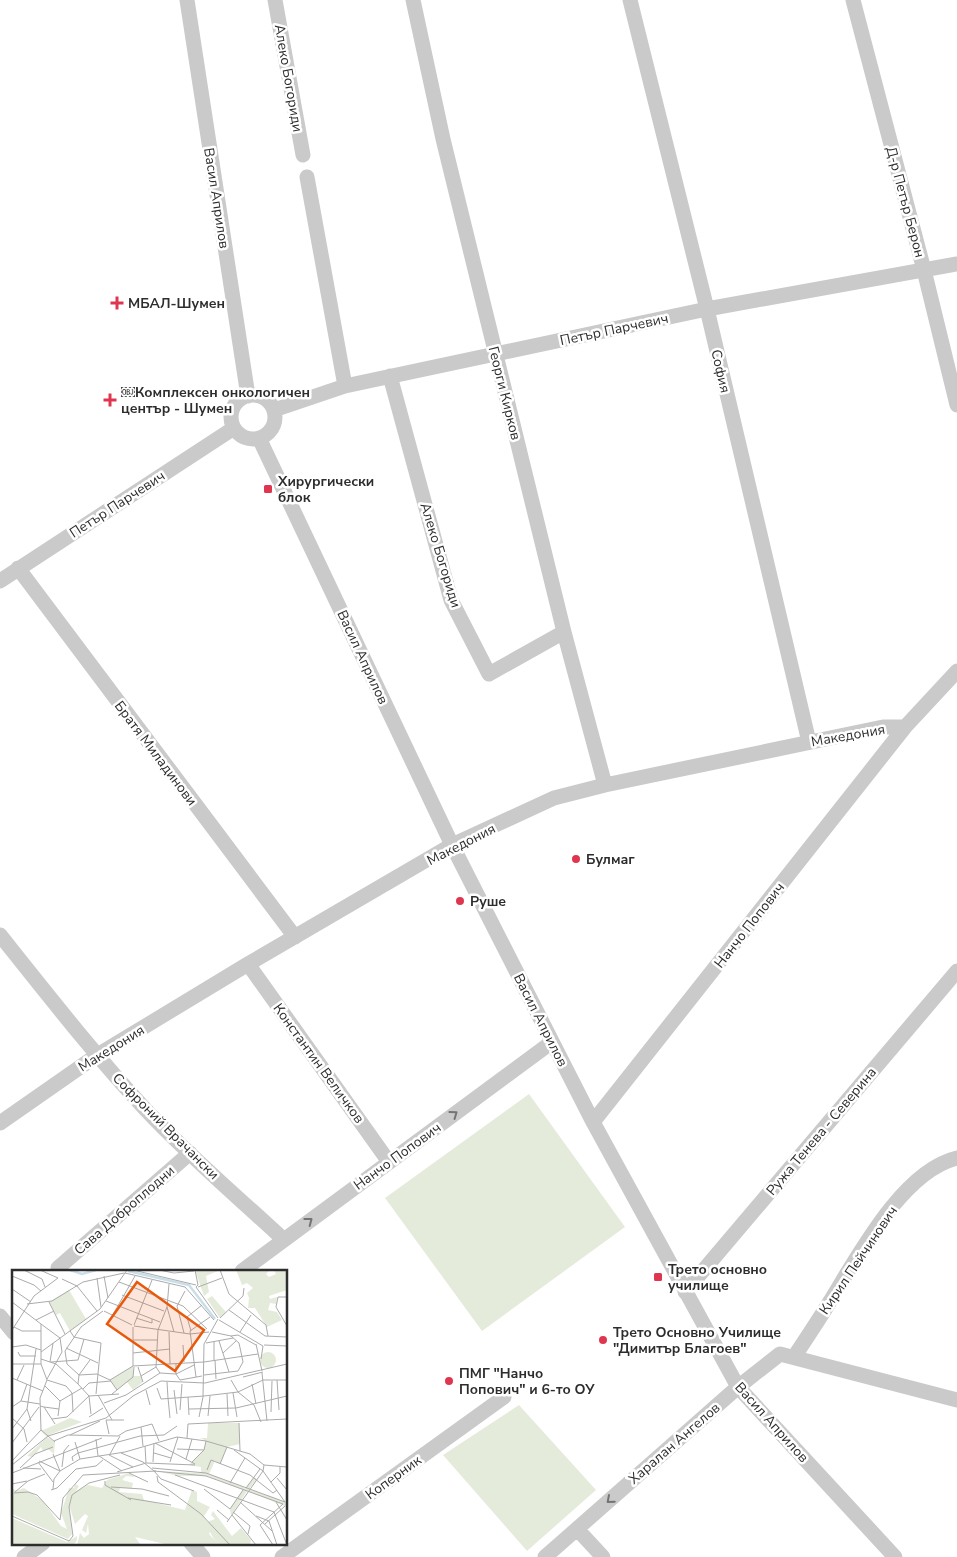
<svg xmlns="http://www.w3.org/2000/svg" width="957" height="1557" viewBox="0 0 957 1557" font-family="'Nunito Sans',sans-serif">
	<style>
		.green { fill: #e5ebdb }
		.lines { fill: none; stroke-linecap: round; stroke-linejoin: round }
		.minor { stroke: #cacaca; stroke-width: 15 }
		.oneway { stroke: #747474 }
		.poi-dot { fill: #df354f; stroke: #fff; stroke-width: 2 }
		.labels { text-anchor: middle; stroke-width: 5; stroke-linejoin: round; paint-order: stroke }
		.street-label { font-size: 14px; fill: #2d2d2d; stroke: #fff }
		.poi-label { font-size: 14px; font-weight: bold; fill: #2d2d2d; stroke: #fff; text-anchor: start }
		.inset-river { fill: none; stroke: #c8dfea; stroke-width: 2.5 }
		.inset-road { fill: none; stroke: #ababab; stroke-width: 1 }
		.view { fill: #e8590c; fill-opacity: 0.15; stroke: #e8590c; stroke-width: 2.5 }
		.inset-edge { fill: none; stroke: #2d2d2d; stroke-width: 2.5 }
	</style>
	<rect width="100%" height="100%" fill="#fff"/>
	<path class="green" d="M 529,1094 L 625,1227 L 482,1331 L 385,1198 Z
		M 519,1405 L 596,1490 L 527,1551 L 443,1455 Z"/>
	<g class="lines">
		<path class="minor" d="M 187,0 L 248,396
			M 275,0 L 303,155
			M 413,0 L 443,139 L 564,632 L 605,785
			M 630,0 L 707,309 L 809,742
			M 853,0 L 924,270 L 957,405
			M 307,177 L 345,386
			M 390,376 L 451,600 L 489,674 L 564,632
			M231 417a22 22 0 1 1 44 0a22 22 0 1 1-44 0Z
			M 274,410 L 345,386 L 707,309 L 957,264
			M 259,438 L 452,845 L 593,1122 L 738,1387 L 895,1557
			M 18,568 L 295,937
			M 0,581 L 234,428
			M 0,935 C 47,994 94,1054 146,1110 C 189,1156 238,1197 284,1240
			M 248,964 L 389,1162
			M 593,1122 L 905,727
			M 0,1123 L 96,1056 L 248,964 L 452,845 L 554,798 L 605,785 L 883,727 L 905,727 L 957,671
			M 58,1268 L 190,1153
			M 242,1271 L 552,1042
			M 685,1292 L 957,971
			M 0,1316 L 14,1333
			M 794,1357 C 806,1339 818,1321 829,1303 C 857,1258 902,1171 957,1158
			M 577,1529 L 603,1557
			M 191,1543 L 203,1557
			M 24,1557 L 43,1543
			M 282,1557 L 504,1397
			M 545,1557 L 738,1387 L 780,1354 L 957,1400"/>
	</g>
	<defs><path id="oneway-chevron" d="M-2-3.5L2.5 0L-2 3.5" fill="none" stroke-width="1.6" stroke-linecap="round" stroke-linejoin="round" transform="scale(1.25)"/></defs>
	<g class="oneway">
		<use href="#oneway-chevron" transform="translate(454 1114) rotate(-36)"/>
		<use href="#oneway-chevron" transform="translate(309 1221) rotate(-37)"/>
		<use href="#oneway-chevron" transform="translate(610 1500) rotate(139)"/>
	</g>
	<g class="poi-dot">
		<path d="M114.5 295.5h5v5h5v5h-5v5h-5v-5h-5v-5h5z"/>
		<path d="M107.5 392.5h5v5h5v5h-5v5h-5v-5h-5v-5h5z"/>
		<rect x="263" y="484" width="10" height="10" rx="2.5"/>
		<circle cx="576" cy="859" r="5"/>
		<circle cx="460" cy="901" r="5"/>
		<rect x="653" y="1272" width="10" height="10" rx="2.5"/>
		<circle cx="603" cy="1340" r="5"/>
		<circle cx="449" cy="1381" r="5"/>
	</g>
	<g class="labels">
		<g class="street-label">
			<text transform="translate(289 78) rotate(80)" y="5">Алеко Богориди</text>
			<text transform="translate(217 198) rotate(81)" y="5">Васил Априлов</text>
			<text transform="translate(906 202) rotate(75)" y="5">Д-р Петър Берон</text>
			<text transform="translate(614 329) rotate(-12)" y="5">Петър Парчевич</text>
			<text transform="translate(721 371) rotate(77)" y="5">София</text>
			<text transform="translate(505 393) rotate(76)" y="5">Георги Кирков</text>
			<text transform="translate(117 504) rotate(-33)" y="5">Петър Парчевич</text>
			<text transform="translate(441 555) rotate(73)" y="5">Алеко Богориди</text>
			<text transform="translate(363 657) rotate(65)" y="5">Васил Априлов</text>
			<text transform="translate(848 735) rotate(-10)" y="5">Македония</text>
			<text transform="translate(156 753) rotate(53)" y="5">Братя Миладинови</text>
			<text transform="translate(461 844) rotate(-27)" y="5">Македония</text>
			<text transform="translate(749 925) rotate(-52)" y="5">Нанчо Попович</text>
			<text transform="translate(541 1020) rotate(63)" y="5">Васил Априлов</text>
			<text transform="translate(111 1048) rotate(-32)" y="5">Македония</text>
			<text transform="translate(319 1063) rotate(54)" y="5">Константин Величков</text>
			<text transform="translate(166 1126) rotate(45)" y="5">Софроний Врачански</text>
			<text transform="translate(821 1131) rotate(-50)" y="5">Ружа Тенева - Северина</text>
			<text transform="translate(397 1156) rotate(-36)" y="5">Нанчо Попович</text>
			<text transform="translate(124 1210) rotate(-41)" y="5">Сава Доброплодни</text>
			<text transform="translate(858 1260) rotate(-56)" y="5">Кирил Пейчинович</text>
			<text transform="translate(772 1422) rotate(48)" y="5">Васил Априлов</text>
			<text transform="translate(674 1443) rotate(-41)" y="5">Харалан Ангелов</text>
			<text transform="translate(393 1477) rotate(-36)" y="5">Коперник</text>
		</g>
		<g class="poi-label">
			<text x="128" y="308">МБАЛ-Шумен</text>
			<text x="121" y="397">￼Комплексен онкологичен<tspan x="121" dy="16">център - Шумен</tspan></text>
			<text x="278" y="486">Хирургически<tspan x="278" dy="16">блок</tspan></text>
			<text x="586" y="864">Булмаг</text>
			<text x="470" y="906">Руше</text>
			<text x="668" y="1274">Трето основно<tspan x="668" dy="16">училище</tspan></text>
			<text x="613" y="1337">Трето Основно Училище<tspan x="613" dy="16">"Димитър Благоев"</tspan></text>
			<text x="459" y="1378">ПМГ "Нанчо<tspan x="459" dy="16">Попович" и 6-то ОУ</tspan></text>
		</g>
	</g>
	<g transform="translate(12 1270)">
		<rect width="275" height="275" fill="#fff"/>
		<path d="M 224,0 L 258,0 L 254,4 L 257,7 L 264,4 L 262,0 L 275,0 L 275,20 L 257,26 L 258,29 L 265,27 L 264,34 L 258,33 L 256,40 L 265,42 L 270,50 L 255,57 L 243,38 L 236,38 L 237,28 L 235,23 L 241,18 L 235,13 L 230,15 ZM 201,241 L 220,266 L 229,258 L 239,270 L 238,275 L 207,275 L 203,271 L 193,253 L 203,249 L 199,245 Z" fill="#e5ebdb"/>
		<path d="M 57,20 L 74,49 L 58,61 L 48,43 L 44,45 L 37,32 ZM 117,203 L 123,207 L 114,206 L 110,210 L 121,213 L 120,218 L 108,218 L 107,222 L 130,224 L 132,230 L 173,240 L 180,220 L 185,222 L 185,231 L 198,237 L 192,246 L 199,259 L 197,264 L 207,275 L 157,275 L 123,267 L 129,275 L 65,275 L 68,263 L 72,268 L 77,264 L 76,254 L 74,263 L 70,260 L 76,246 L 73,244 L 63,254 L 57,235 L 60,264 L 56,269 L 0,244 L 0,218 L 4,221 L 12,218 L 31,231 L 49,256 L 55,259 L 49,243 L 57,218 L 62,218 L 63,214 L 67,216 L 64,221 L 76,215 L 90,218 L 95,210 ZM 0,248 L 55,272 L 65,266 L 65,270 L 62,275 L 0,275 Z" fill="#e5ebdb"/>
		<path d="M 183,0 L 208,0 L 194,6 L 197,22 L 192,26 ZM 200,26 L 214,42 L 208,48 L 195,29 ZM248 90a8 8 0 1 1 16 0a8 8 0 1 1-16 0ZM 121,96 L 121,106 L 129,106 L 131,112 L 121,120 L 115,112 L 105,120 L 98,110 ZM 58,148 L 70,152 L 34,166 L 29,161 ZM 196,153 L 227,153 L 228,174 L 215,177 L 208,194 L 203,191 L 197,204 L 234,218 L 242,207 L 245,209 L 237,219 L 274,232 L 275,237 L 235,221 L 219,246 L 218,239 L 231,220 L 196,206 L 166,206 L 144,201 L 189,203 L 189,197 L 177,195 L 192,180 L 194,171 L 188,168 L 195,168 ZM 35,167 L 43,172 L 42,184 L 36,179 L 31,181 L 29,177 L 21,187 L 15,186 Z" fill="#e5ebdb"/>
		<path class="inset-river" d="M 58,0 L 70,4 L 84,0M 116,1 L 177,15 L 203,49"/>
		<path class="inset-road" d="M 12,0 L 30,9 L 33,17M 121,0 L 184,15M 147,0 L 162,3 L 182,1M 183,0 L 186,15M 208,0 L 217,24 L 254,55 L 256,66M 113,3 L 173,17 L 202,50M 0,6 L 22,15 L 29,21M 92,6 L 96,28M 85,8 L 89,37M 50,9 L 65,16 L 85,41M 107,12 L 171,36 L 195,59M 186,15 L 184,17 L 206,48M 186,17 L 210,8M 0,19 L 19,32M 110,25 L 152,41M 94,31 L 148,52M 0,32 L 29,54 L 29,94 L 35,110 L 28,128 L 29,160 L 43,172M 37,32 L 53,64M 15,34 L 40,31 L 71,12 L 112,3M 155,37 L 162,62M 217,40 L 253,66 L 275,67M 92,41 L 120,55M 124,48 L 140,53 L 140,49M 208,48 L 231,26 L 232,18M 24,50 L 42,41M 207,50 L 251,76 L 249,89M 96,53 L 123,6M 29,54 L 48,68 L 50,82 L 35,109M 122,55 L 140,10M 122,56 L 178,64 L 197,62M 275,56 L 264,37 L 266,27 L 275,27M 2,57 L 10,61 L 29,61M 0,60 L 22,26 L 46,8 L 28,0M 58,61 L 62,67 L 89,73 L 84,124M 179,61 L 175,47 L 190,35M 157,62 L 158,94M 228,62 L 239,45M 172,63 L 165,36 L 173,21M 219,66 L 226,65 L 244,75M 121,70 L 145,70M 207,71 L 217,102M 194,73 L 221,68M 244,74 L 250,101M 171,75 L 172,92M 252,75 L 275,76M 0,77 L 14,75 L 29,80M 54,78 L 86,93M 6,82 L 8,86 L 24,86M 29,82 L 88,39 L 115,0M 121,83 L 158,79M 211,83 L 224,71M 29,89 L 44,94 L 66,114M 202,90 L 202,72M 203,90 L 204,109M 38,92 L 41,73M 39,92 L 66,90 L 72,69M 164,93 L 164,104 L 168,110 L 190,106M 0,94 L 29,94M 121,96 L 192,92 L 246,84M 126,97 L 131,112M 148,103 L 144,97 L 146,60 L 155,37 L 157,14M 250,103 L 255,151M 67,105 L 85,104 L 98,110 L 105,120M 67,105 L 78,90M 192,105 L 226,101 L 231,92 L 227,73 L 219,66 L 200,62M 129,106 L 144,97M 184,107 L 178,61 L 198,47M 231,107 L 251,102M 0,108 L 31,121M 5,110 L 12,95M 35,110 L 54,116 L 60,123 L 61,142M 98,110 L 121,96 L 121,57M 219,110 L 226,122 L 242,135 L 249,152M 265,110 L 267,140M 155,112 L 156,128M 240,114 L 244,134M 33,116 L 48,131 L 46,146M 145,118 L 149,129 L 192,126 L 226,122 L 251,110 L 275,110M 71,119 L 77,113 L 99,111M 134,120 L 138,135M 162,120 L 165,144M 221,123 L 225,147M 100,124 L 121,107 L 122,97M 215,124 L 216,146M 86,125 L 100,150M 176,127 L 177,145M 156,128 L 158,148M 9,131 L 15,114M 48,131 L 70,118M 92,133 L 114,125 L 148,103 L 164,104 L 182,95M 28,136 L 32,137 L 43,154M 0,137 L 9,131 L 28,134M 32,137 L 47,139M 177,139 L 224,138 L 275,126M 168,140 L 170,114M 259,142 L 260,111M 79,144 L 77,126 L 66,114 L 67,105 L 55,94 L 53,81 L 69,57 L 91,41M 196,146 L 198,126M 77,147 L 91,138M 187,147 L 191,127 L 192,74 L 206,49M 0,148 L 12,159 L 15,172M 40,149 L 55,147 L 77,126 L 107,124M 19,151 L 15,139 L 24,79M 227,153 L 228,181M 129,157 L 131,176M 0,159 L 15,139M 97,164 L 94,150 L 112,150M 58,165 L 88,151M 175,168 L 176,154 L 275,149M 84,169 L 86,186M 42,171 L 56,165 L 106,166 L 114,161 L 140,154 L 147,171M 63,172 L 68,189M 0,173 L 27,137M 143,173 L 183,194M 133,176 L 134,193M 165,179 L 192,180M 222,180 L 251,201 L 273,232M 109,183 L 131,192 L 142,201 L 194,206 L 271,234M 142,183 L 159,188M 41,184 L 48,201M 98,184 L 108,166M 97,185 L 121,197M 87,186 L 110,201M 174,189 L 180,169M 0,191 L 29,160M 27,191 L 48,201 L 68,189 L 113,182 L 165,167 L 194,171 L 238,184 L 252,195 L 275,197M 61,191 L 60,187 L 66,183 L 128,166 L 152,165 L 165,156M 26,192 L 41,212M 141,192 L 142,173M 158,192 L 166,167M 180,192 L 192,180 L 194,171M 208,194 L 215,177M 0,195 L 36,166 L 94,148 L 121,126 L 149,111 L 193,113 L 275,94M 50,197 L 52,181 L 57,175M 8,198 L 23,184 L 41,177M 11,198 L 29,199M 140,198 L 194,203 L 273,232M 195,200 L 199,190 L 238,205 L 261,223 L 265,220M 142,201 L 149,209 L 182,221M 105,202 L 134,193 L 183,195M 0,203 L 90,168M 117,203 L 136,212M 163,205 L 262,242 L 275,275M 145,206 L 146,212 L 189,244 L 218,275M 265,208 L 275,220M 93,211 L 93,215 L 119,230M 259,212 L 268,203 L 268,196M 218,213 L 233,188M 0,214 L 15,211M 99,217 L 130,219 L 157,226M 234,218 L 248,199M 41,219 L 42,209 L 48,201M 192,219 L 218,239 L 231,220M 39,220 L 45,218 L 64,199 L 84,196 L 91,190M 3,222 L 16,211 L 33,204M 2,223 L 16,222 L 25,225 L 48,250 L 51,228 L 71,205 L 144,201M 116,228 L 159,235M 228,232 L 260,261M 264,232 L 275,250M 205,240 L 217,250M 221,242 L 238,256 L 236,264M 220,245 L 244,275M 0,246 L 57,271 L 61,266 L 57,237 L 60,225 L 77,213 L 108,205M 244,246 L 257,251 L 265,275M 215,252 L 251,201 L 252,195M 253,254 L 273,236M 261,275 L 248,255 L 271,234"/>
		<path class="view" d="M 125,12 L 192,60 L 163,101 L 95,54 Z"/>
		<rect width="275" height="275" class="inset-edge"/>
	</g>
</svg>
